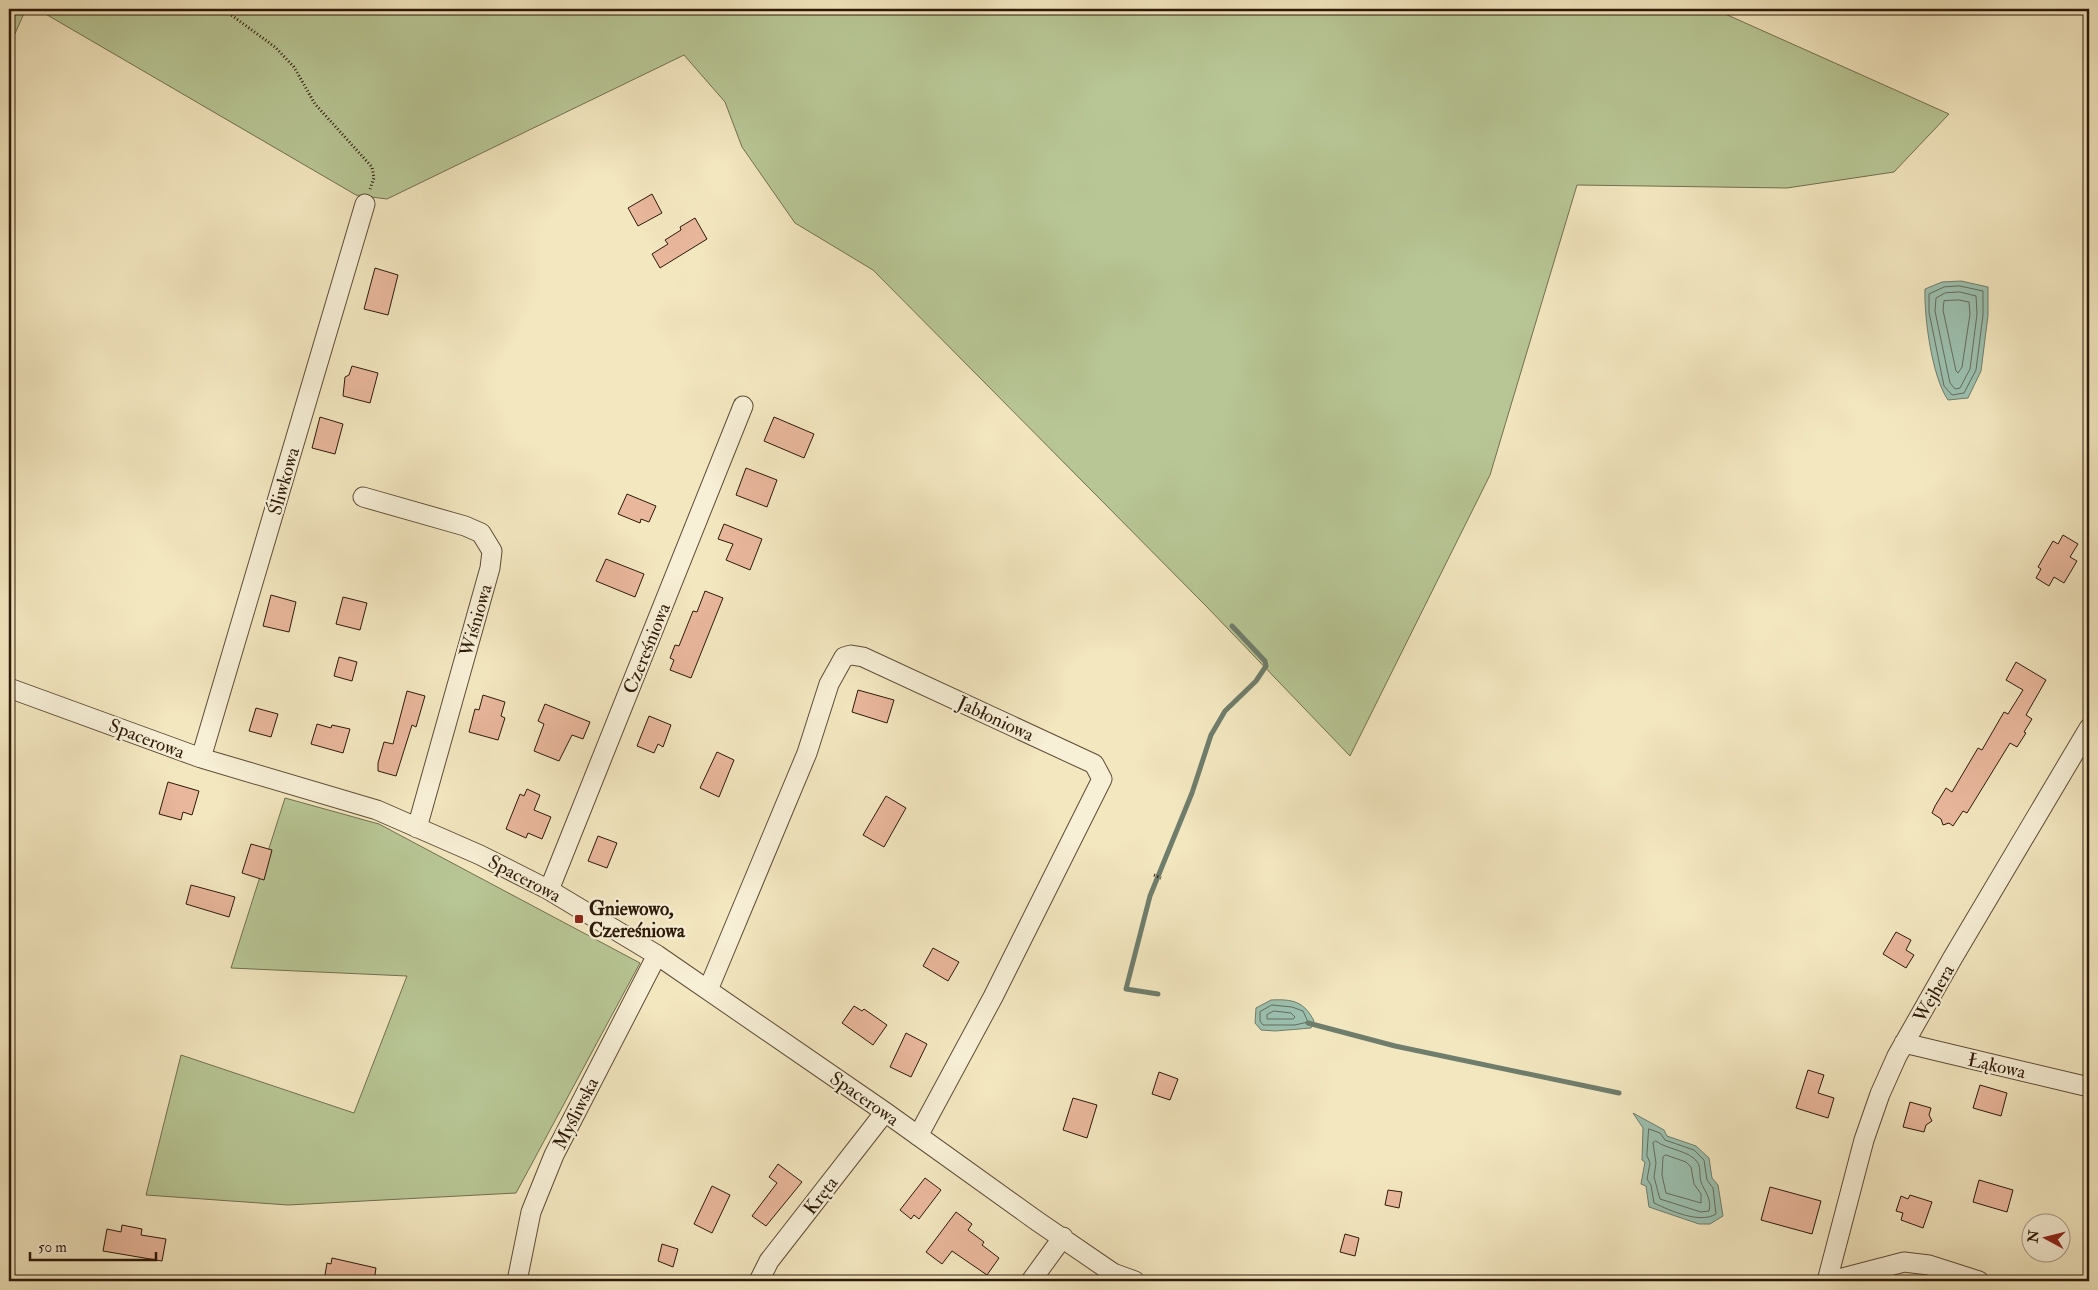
<svg xmlns="http://www.w3.org/2000/svg" width="2098" height="1290" viewBox="0 0 2098 1290" font-family="'IM FELL Double Pica',serif">
	<style>
		.green { fill: #b8c695; stroke: #72704e }
		.water { fill: #9cc0af; stroke: #6f7d6c }
		.lines { fill: none; stroke-linecap: round; stroke-linejoin: round }
		.shore { stroke: #646c5c; stroke-width: 1 }
		.stream { stroke: #6f7d6c; stroke-width: 5 }
		.building { fill: #e9b79c; stroke: #2c1908 }
		.minor-casing { stroke: #5e4c36; stroke-width: 21 }
		.path { stroke: #2c1908; stroke-width: 3; stroke-dasharray: 1 2.5; stroke-linecap: butt }
		.minor { stroke: #f7efd6; stroke-width: 19 }
		.poi-dot { fill: #8f2418; stroke: #f7efd6; stroke-width: 2 }
		.labels { text-anchor: middle; stroke-width: 4.5; stroke-linejoin: round; paint-order: stroke }
		.street-label { font-size: 19px; fill: #2c1908; stroke: #f7efd6 }
		.poi-label { font-size: 19px; font-weight: bold; fill: #2c1908; stroke: #f7efd6; text-anchor: start }
	</style>
	<rect width="100%" height="100%" fill="#f3e7c0"/>
	<filter id="stains"><feTurbulence type="fractalNoise" baseFrequency=".004" numOctaves="4"/><feColorMatrix values="0 0 0 0 .2 0 0 0 0 .09 0 0 0 0 .02 0 0 0 .5 -.17"/></filter>
	<radialGradient id="worn" r=".72"><stop offset=".6" stop-color="#630" stop-opacity="0"/><stop offset="1" stop-color="#630" stop-opacity=".3"/></radialGradient>
	<path class="green" d="M 9,9 L 26,9 L 9,47 Z
		M 37,9 L 1714,9 L 1949,114 L 1894,172 L 1787,188 L 1577,185 L 1490,475 L 1350,756 L 1206,606 L 873,270 L 795,223 L 742,147 L 725,102 L 684,55 L 387,199 L 356,195 Z
		M 285,798 L 379,824 L 640,963 L 516,1193 L 288,1205 L 146,1195 L 181,1055 L 354,1113 L 407,976 L 231,968 Z"/>
	<path class="water" d="M 1961,281 L 1988,287 L 1988,315 L 1981,371 L 1968,398 L 1948,400 C 1932,377 1924,317 1925,289 L 1942,282 Z
		M 1271,1000 C 1292,999 1304,1001 1314,1021 L 1311,1028 L 1275,1031 L 1261,1030 L 1255,1023 L 1256,1008 Z
		M 1633,1113 L 1664,1130 L 1667,1136 L 1696,1146 L 1709,1158 L 1712,1178 L 1718,1185 L 1723,1216 L 1710,1224 L 1699,1224 L 1649,1207 L 1646,1186 L 1641,1184 L 1645,1162 L 1642,1160 L 1643,1128 Z"/>
	<g class="lines">
		<path class="shore" d="M 1960,286 L 1983,291 L 1983,315 L 1976,370 L 1964,393 L 1952,395 L 1944,386 L 1929,312 L 1929,294 L 1944,287 Z
			M 1960,292 L 1976,296 L 1977,314 L 1970,369 L 1960,388 L 1955,389 L 1950,383 L 1935,311 L 1936,298 L 1945,293 Z
			M 1959,300 L 1969,302 L 1970,314 L 1962,367 L 1958,373 L 1956,371 L 1943,310 L 1944,301 Z
			M 1272,1005 L 1292,1007 L 1303,1011 L 1308,1022 L 1295,1025 L 1263,1025 L 1260,1021 L 1260,1012 Z
			M 1274,1011 L 1291,1013 L 1295,1017 L 1293,1019 L 1267,1019 L 1267,1015 Z
			M 1649,1129 L 1660,1133 L 1665,1140 L 1694,1150 L 1704,1160 L 1707,1180 L 1713,1188 L 1716,1214 C 1700,1224 1671,1211 1654,1203 L 1651,1185 L 1647,1179 L 1650,1163 L 1647,1156 Z
			M 1656,1141 C 1667,1150 1690,1150 1698,1163 C 1701,1168 1699,1176 1701,1182 C 1705,1192 1712,1199 1709,1211 L 1701,1212 L 1660,1199 L 1654,1177 L 1656,1163 L 1653,1143 Z
			M 1666,1155 L 1686,1162 L 1691,1167 L 1694,1184 L 1701,1194 L 1701,1203 L 1666,1193 L 1662,1175 L 1663,1157 Z"/>
		<path class="stream" d="M 1158,994 L 1126,989 L 1150,896 L 1192,793 L 1211,735 L 1225,711 L 1256,681 L 1266,666 L 1265,661 L 1232,626
			M 1308,1023 L 1395,1046 L 1619,1093"/>
	</g>
	<path class="building" d="M 652,194 L 662,213 L 638,226 L 628,208 Z
		M 695,218 L 707,239 L 660,268 L 652,254 L 668,244 L 665,240 L 681,230 L 680,227 Z
		M 375,268 L 398,275 L 388,315 L 364,309 Z
		M 352,366 L 378,373 L 370,403 L 343,396 L 345,377 L 349,375 Z
		M 320,417 L 343,424 L 335,454 L 312,448 Z
		M 774,417 L 814,434 L 804,458 L 764,441 Z
		M 746,468 L 777,480 L 767,507 L 736,495 Z
		M 627,494 L 656,506 L 649,522 L 641,519 L 640,523 L 618,514 Z
		M 724,524 L 762,539 L 750,570 L 726,560 L 733,544 L 718,539 Z
		M 2063,535 L 2078,544 L 2070,557 L 2077,561 L 2064,583 L 2054,577 L 2049,586 L 2036,578 L 2041,569 L 2038,567 L 2053,541 L 2058,544 Z
		M 606,559 L 644,574 L 635,597 L 596,581 Z
		M 705,591 L 723,598 L 691,678 L 670,670 L 674,660 L 670,658 L 675,645 L 679,646 L 693,611 L 697,612 Z
		M 271,595 L 296,602 L 289,632 L 263,626 Z
		M 343,597 L 367,603 L 360,630 L 336,624 Z
		M 339,657 L 357,662 L 352,681 L 334,676 Z
		M 2016,662 L 2046,680 L 2026,715 L 2032,719 L 2024,732 L 2026,733 L 2017,747 L 2010,743 L 1967,813 L 1963,811 L 1953,826 L 1949,823 L 1943,825 L 1941,819 L 1932,813 L 1935,806 L 1946,788 L 1952,792 L 1978,748 L 1982,750 L 2004,712 L 2008,714 L 2023,690 L 2006,680 Z
		M 858,690 L 894,700 L 887,723 L 852,712 Z
		M 407,691 L 425,696 L 416,727 L 412,725 L 396,776 L 378,771 L 378,763 L 384,742 L 393,744 Z
		M 483,695 L 505,702 L 501,716 L 505,718 L 498,740 L 469,732 L 475,709 L 479,710 Z
		M 545,704 L 590,722 L 583,739 L 572,735 L 559,761 L 534,751 L 544,724 L 538,721 Z
		M 256,708 L 278,714 L 271,737 L 249,731 Z
		M 649,716 L 671,725 L 663,747 L 658,744 L 654,753 L 637,746 Z
		M 317,724 L 331,728 L 332,725 L 350,729 L 343,753 L 311,744 Z
		M 717,752 L 734,760 L 719,797 L 700,788 Z
		M 168,782 L 199,791 L 192,815 L 183,812 L 181,820 L 159,814 Z
		M 527,789 L 540,795 L 534,810 L 551,817 L 542,839 L 528,833 L 526,838 L 506,829 L 520,794 L 524,796 Z
		M 886,796 L 906,808 L 884,847 L 863,835 Z
		M 598,836 L 617,843 L 607,868 L 588,861 Z
		M 251,844 L 272,850 L 264,880 L 242,873 Z
		M 191,885 L 235,897 L 229,917 L 186,904 Z
		M 1896,932 L 1911,940 L 1906,950 L 1914,955 L 1906,968 L 1883,954 Z
		M 933,948 L 959,962 L 948,981 L 923,966 Z
		M 854,1006 L 862,1011 L 864,1009 L 887,1025 L 873,1045 L 842,1023 Z
		M 906,1033 L 927,1044 L 911,1077 L 890,1067 Z
		M 1808,1070 L 1824,1075 L 1818,1093 L 1834,1098 L 1828,1118 L 1796,1108 Z
		M 1159,1072 L 1178,1079 L 1170,1100 L 1152,1094 Z
		M 1980,1085 L 2007,1093 L 2001,1116 L 1973,1108 Z
		M 1073,1098 L 1097,1105 L 1087,1138 L 1063,1130 Z
		M 1910,1102 L 1931,1108 L 1929,1115 L 1932,1121 L 1926,1125 L 1924,1132 L 1903,1127 Z
		M 778,1164 L 802,1182 L 766,1226 L 752,1216 L 777,1183 L 769,1177 Z
		M 925,1178 L 941,1190 L 919,1219 L 914,1215 L 911,1219 L 900,1210 Z
		M 1979,1180 L 2013,1190 L 2007,1212 L 1973,1202 Z
		M 712,1186 L 730,1195 L 712,1233 L 694,1224 Z
		M 1770,1187 L 1821,1201 L 1812,1234 L 1761,1220 Z
		M 1388,1190 L 1402,1192 L 1399,1208 L 1385,1205 Z
		M 1910,1195 L 1932,1202 L 1923,1228 L 1901,1220 L 1903,1213 L 1896,1211 L 1901,1196 L 1908,1199 Z
		M 956,1212 L 972,1224 L 968,1230 L 984,1242 L 982,1245 L 999,1258 L 987,1275 L 952,1251 L 942,1264 L 926,1252 Z
		M 122,1225 L 142,1229 L 141,1235 L 166,1239 L 162,1261 L 103,1251 L 107,1229 L 121,1232 Z
		M 1345,1234 L 1359,1238 L 1355,1256 L 1340,1252 Z
		M 662,1244 L 678,1249 L 673,1267 L 658,1261 Z
		M 332,1258 L 376,1268 L 374,1281 L 324,1281 L 327,1263 L 331,1264 Z"/>
	<g class="lines">
		<g class="minor-casing">
			<path id="minor" d="M 363,497 L 465,526 L 481,533 L 492,551 L 490,568 L 417,828
				M 9,688 L 201,758 L 377,810 L 480,855 L 549,890 L 657,955 L 885,1112 L 1037,1221 L 1113,1273 L 1135,1281
				M 201,758 L 365,204
				M 549,890 L 743,406
				M 708,990 L 807,753 L 829,684 L 844,657 L 851,655 L 863,657 L 1094,764 L 1102,779 L 993,997 L 918,1136
				M 1904,1043 L 2089,1087
				M 517,1281 L 531,1212 L 554,1155 L 657,955
				M 759,1281 L 769,1261 L 885,1112
				M 1031,1281 L 1063,1237
				M 1827,1281 L 1864,1140 L 1880,1094 L 1897,1056 L 1952,959 L 2089,728
				M 1831,1281 L 1904,1262 L 1929,1265 L 1979,1281"/>
		</g>
		<path class="path" d="M 223,9 L 275,47 L 294,67 L 315,104 L 372,167 L 374,178 L 370,189
			M 1154,875 L 1161,878"/>
		<use href="#minor" class="minor"/>
	</g>
	<rect class="poi-dot" x="574" y="914" width="10" height="10" rx="2.5"/>
	<g class="labels">
		<g class="street-label">
			<text transform="translate(283 481) rotate(-74)" y="7">Śliwkowa</text>
			<text transform="translate(475 620) rotate(-74)" y="7">Wiśniowa</text>
			<text transform="translate(646 648) rotate(-68)" y="7">Czereśniowa</text>
			<text transform="translate(996 718) rotate(25)" y="7">Jabłoniowa</text>
			<text transform="translate(147 738) rotate(21)" y="7">Spacerowa</text>
			<text transform="translate(525 878) rotate(28)" y="7">Spacerowa</text>
			<text transform="translate(1933 993) rotate(-60)" y="7">Wejhera</text>
			<text transform="translate(1997 1065) rotate(13)" y="7">Łąkowa</text>
			<text transform="translate(865 1098) rotate(35)" y="7">Spacerowa</text>
			<text transform="translate(575 1113) rotate(-63)" y="7">Myśliwska</text>
			<text transform="translate(820 1195) rotate(-52)" y="7">Kręta</text>
		</g>
		<g class="poi-label">
			<text x="589" y="915">Gniewowo,<tspan x="589" dy="22">Czereśniowa</tspan></text>
		</g>
	</g>
	<rect width="2098" height="1290" fill="none" stroke="#f3e7c0" stroke-width="30"/>
	<rect x="10" y="10" width="2078" height="1270" fill="none" stroke="#2c1908" stroke-width="2.5"/>
	<rect x="15" y="15" width="2068" height="1260" fill="none" stroke="#2c1908"/>
	<g transform="translate(2046 1238) rotate(277)"><circle r="24" fill="#f7efd6" stroke="#a69984"/>
	<path d="M0-4L9 19L0 12L-9 19Z" fill="#8f2418"/>
	<text y="-8" font-size="14" font-weight="bold" text-anchor="middle" fill="#2c1908">N</text>
	</g>
	<path d="M30 1252v8h126v-8" fill="none" stroke="#2c1908" stroke-width="2.5"/>
	<text x="38" y="1252" font-size="15" fill="#2c1908" stroke="#f7efd6" stroke-width="4" paint-order="stroke">50 m</text>
	<rect width="100%" height="100%" filter="url(#stains)"/>
	<rect width="100%" height="100%" fill="url(#worn)"/>
</svg>
